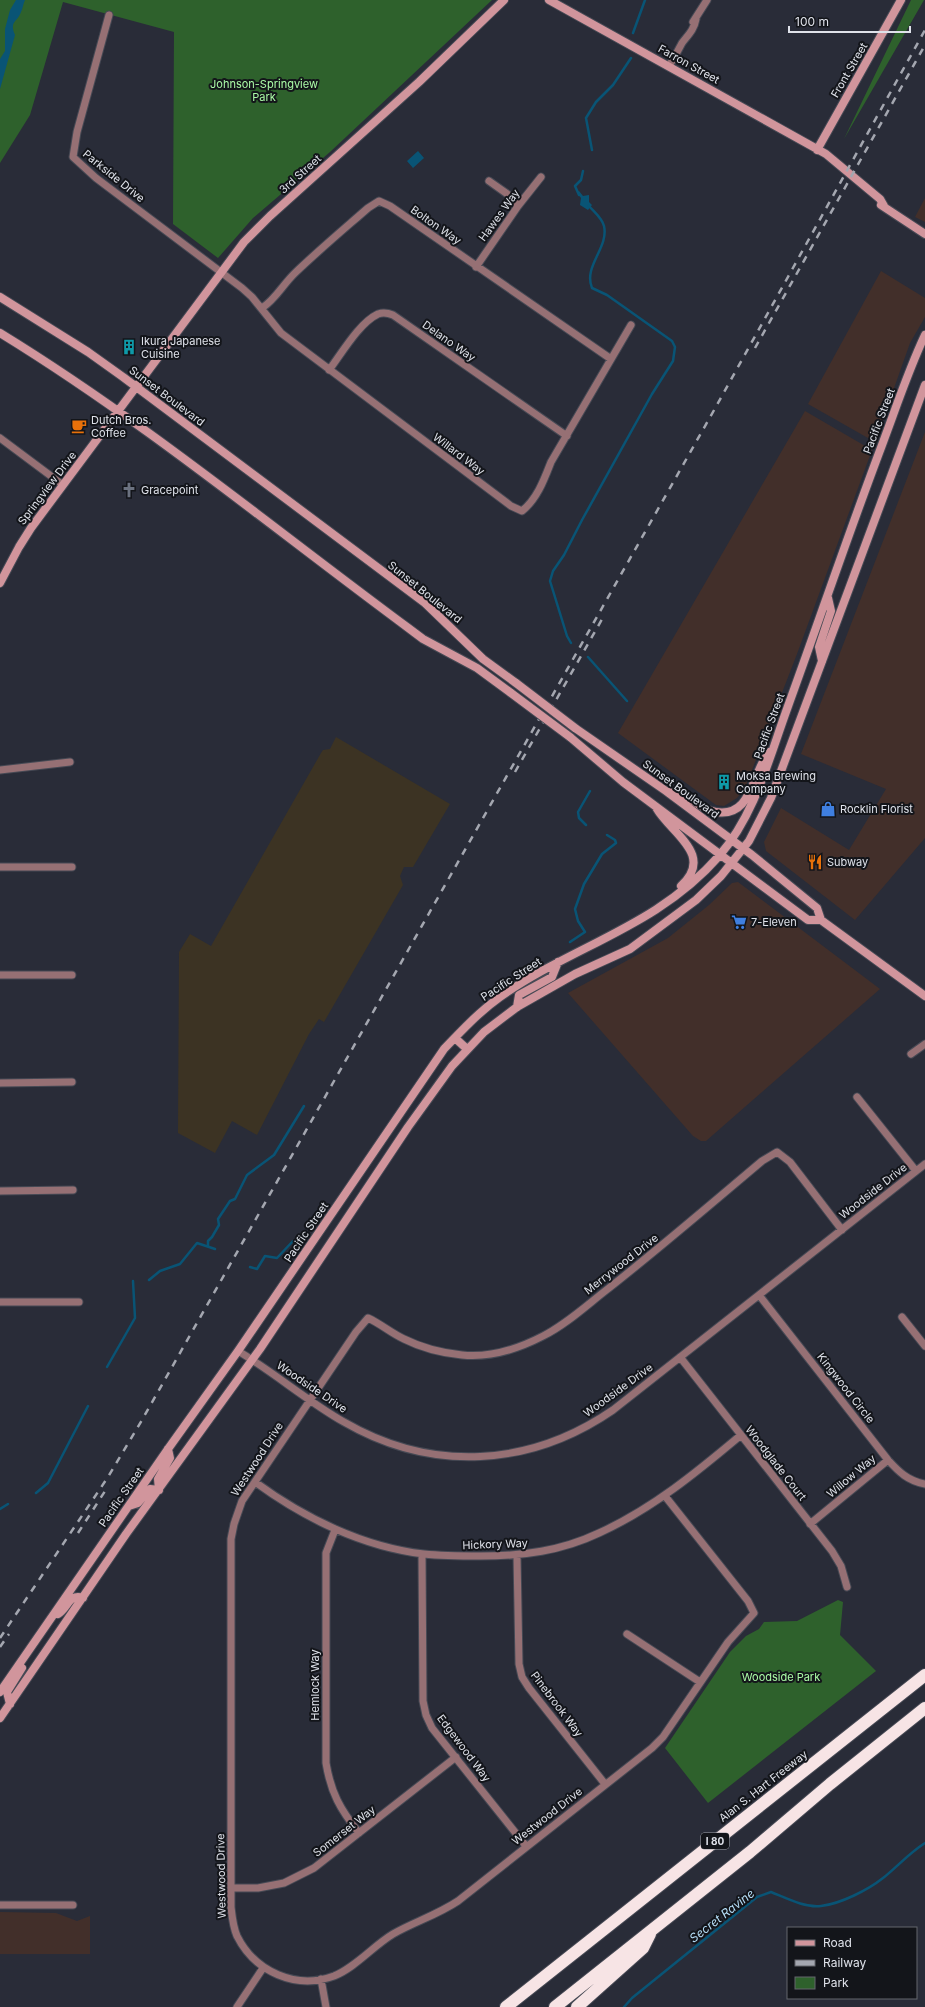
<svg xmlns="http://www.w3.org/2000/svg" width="925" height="2007" viewBox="0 0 925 2007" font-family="Inter,sans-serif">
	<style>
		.commercial { fill: #422f2a }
		.industrial { fill: #3c3323 }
		.green { fill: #2e612c }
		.water { fill: #095475 }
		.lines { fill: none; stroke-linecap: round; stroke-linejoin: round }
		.stream { stroke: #095475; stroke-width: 2.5 }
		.street-casing { stroke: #464954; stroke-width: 9 }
		.secondary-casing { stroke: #464954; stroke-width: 10 }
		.highway-casing { stroke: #464954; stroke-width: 14 }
		.street { stroke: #967074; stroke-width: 7 }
		.secondary { stroke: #d1959c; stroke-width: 8 }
		.highway { stroke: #f7e4e5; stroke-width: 12 }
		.rail { stroke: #a4a7b0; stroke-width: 2.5; stroke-dasharray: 7 7; stroke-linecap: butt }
		.secondary-bridge-casing { stroke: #464954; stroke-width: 10; stroke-linecap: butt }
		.secondary-bridge { stroke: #d1959c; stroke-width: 8 }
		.labels { text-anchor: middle; stroke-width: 4; stroke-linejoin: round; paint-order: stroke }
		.shield { fill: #13151a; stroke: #a2a4ac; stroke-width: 1 }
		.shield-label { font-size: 10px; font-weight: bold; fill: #dfe2ea }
		.street-label { font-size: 11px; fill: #dfe2ea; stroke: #13151a }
		.park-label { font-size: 11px; fill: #abfba7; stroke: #13151a }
		.poi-label { font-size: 11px; fill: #dfe2ea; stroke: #13151a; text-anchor: start }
		.water-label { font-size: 12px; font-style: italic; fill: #b5ddf6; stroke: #13151a }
	</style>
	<rect width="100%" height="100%" fill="#292c38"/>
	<path class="commercial" d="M 925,198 L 925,222 L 915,217 Z
		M 881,271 L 925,298 L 925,317 L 910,343 L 875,442 L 808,404 Z
		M 805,411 L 872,450 L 797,654 L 745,788 L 737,798 L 724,806 L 716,805 L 618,733 Z
		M 925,432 L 925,838 L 855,920 L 766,851 L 764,842 L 781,808 L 849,850 L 886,789 L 801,754 Z
		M 738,882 L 880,989 L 706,1141 L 701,1141 L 693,1136 L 568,993 L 668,938 L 709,905 L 732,883 Z
		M 0,1912 L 56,1913 L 77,1921 L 90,1916 L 90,1954 L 0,1954 Z"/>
	<path class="industrial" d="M 336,737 L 450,804 L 413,867 L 404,867 L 400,876 L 403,885 L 324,1022 L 319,1019 L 309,1034 L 257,1135 L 232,1121 L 215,1153 L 178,1133 L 179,952 L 190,934 L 211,946 L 321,753 L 323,750 L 330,749 Z"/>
	<path class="green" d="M 0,0 L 492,0 L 330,152 L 253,218 L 218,258 L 173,224 L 174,32 L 63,2 L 30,115 L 0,163 Z
		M 911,0 L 924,0 L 844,139 Z
		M 838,1600 L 843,1602 L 840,1635 L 876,1671 L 708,1803 L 665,1748 L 730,1652 L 746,1636 L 759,1629 L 764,1622 L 797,1621 Z"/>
	<path class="water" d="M 16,0 L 25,0 C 23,4 23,8 21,12 C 17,23 9,21 15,35 L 0,89 L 0,59 L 5,51 L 5,29 L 10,10 Z
		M 418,151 L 424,158 L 413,168 L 407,161 Z
		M 579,191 L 583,196 L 589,195 L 589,202 L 592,205 L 588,210 L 580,205 L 581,198 L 577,193 Z"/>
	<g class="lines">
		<path class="stream" d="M 633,33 L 645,0
			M 592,150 L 586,118 L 596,102 L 613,85 L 631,58
			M 579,195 L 575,186 L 581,180 L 583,171
			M 571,643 L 567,636 L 550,581 L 553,571 L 564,555 L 582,520 L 652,394 L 673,361 L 675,347 L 672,341 L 607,295 L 592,288 C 583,266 609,248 604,226 C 602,218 594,212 589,206
			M 588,657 L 627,701
			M 586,825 L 579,818 L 578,812 L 590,791
			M 570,942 L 585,932 L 578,921 L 575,909 L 584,884 L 602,854 L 616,843 L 615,840 L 607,835
			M 208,1246 L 208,1241 L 212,1237 L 219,1225 L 218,1219 L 230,1201 L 235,1199 L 247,1175 L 274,1155 L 304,1106
			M 250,1267 L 257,1269 L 265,1256 L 277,1258 L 293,1241
			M 149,1280 L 160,1271 L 180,1264 L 197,1243 L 215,1249
			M 107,1367 L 135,1318 L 133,1281
			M 36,1493 L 48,1483 L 88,1406
			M 0,1509 L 8,1504
			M 624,2007 L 632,1998 L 757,1897 L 771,1892 C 786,1898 805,1908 821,1906 C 840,1904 868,1890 883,1878 C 897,1867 909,1853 925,1843"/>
		<g class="street-casing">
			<path id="street" d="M 109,15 L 77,132 L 73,157 L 96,178 L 242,288 L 252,297 L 281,333 L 511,506 L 522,511 C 537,499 544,480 551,462 L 631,325
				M 693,22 L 707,0
				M 669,66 C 674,58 678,51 682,43 C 688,35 694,30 696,19
				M 489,181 L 513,198 L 518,206
				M 476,267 L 518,206 L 541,177
				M 262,308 C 276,299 283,284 296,272 C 319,250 344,229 368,208 L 379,201 L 390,206 L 611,359
				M 329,370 C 342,353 359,323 378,314 C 384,312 388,313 393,315 L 567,436
				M 0,438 L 63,485
				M 0,770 L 70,762
				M 0,867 L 72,867
				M 0,975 L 72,975
				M 911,1054 L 925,1044
				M 0,1083 L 72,1082
				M 857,1097 L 916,1171
				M 0,1191 L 73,1190
				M 759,1295 L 888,1460 C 899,1472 908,1481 925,1484
				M 0,1302 L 79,1302
				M 902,1317 L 925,1346
				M 238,1351 C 275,1373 307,1401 344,1422 C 432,1473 530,1467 613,1410 L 925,1164
				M 680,1357 L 832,1551 L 841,1566 L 847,1587
				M 255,1482 C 304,1518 363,1547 424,1554 C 443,1556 462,1556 481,1556 C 523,1556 561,1551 599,1533 C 652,1509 697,1472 741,1435
				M 665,1496 L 748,1601 L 754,1613 L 728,1642 L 663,1737 L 652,1748 L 458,1901 C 437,1915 414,1922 393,1934 C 373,1946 356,1967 334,1976 C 296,1990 255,1972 237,1936 C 233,1927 232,1916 231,1907 L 231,1539 L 234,1524 L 242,1501 L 356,1332 L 368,1318 C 381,1324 391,1333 404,1339 C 422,1348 442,1353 462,1355 C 491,1358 518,1349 543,1336 C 567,1324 588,1304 609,1288 C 661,1247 711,1204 762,1161 L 777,1152 L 790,1162 L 842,1230
				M 810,1524 L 888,1460
				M 335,1530 L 326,1553 L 326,1763 C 331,1793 340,1809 359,1833
				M 422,1554 L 423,1701 L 426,1715 L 432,1728 L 526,1846
				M 517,1556 L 519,1664 L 522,1677 L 529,1688 L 605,1784
				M 627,1634 L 700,1682
				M 231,1888 L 258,1888 L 284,1883 L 314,1868 L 456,1757
				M 0,1905 L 73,1905
				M 321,1979 L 326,2007
				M 237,2007 L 263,1968"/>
		</g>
		<g class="secondary-casing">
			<path id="secondary" d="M 549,0 L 826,154 L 880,199 L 884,206
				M 817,150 L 901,0
				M 881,205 L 925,234
				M 0,297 L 88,352 L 123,377 L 425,603 L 483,659 L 516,683
				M 0,333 C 142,420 273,528 407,627 L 423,639 L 477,668 L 511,693
				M 0,583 L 19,547 L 31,528 L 244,242 L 270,216 L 419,82 L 504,0
				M 822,661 L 819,647 L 831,611 L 828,598
				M 575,728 L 666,791 L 752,855 L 817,908 L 821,920 L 925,996
				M 570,737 L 623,782 L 808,920 L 821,920
				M 668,792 C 672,793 677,793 681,794 C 693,799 702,810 716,812 C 754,818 751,770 771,751
				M 657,809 C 671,833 715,855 681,886
				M 517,1007 L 519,995 L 552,977 L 558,962
				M 455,1038 L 467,1049
				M 159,1490 L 158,1479 L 170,1458 L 168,1449
				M 129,1506 L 138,1503 L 150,1489 L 159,1490
				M 58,1614 C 68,1608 69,1593 83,1598
				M 0,1692 L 168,1449 L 238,1351 L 444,1049 C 462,1030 479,1012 500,997 C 574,945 657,927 719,856 C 755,815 769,758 787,709 C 819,621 849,532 882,445 C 896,408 908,371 925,335
				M 10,1704 L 7,1692 L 22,1668
				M 0,1718 L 126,1534 L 260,1349 L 408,1127 L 452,1066 L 484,1032 L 517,1007 L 575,974 L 630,949 L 696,900 L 721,876 L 749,841 L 771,798 L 925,385"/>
		</g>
		<g class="highway-casing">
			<path id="highway" d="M 506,2007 L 925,1675
				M 555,2007 L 750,1852 L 830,1784 L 925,1708
				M 577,2007 L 643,1948 L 650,1934"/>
		</g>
		<use href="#street" class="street"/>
		<use href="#secondary" class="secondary"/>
		<use href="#highway" class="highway"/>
		<path class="rail" d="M 755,348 L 925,45
			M 515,772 L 605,614
			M 78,1533 L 107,1488
			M 0,1638 L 108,1477 L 142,1420 L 713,412 L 925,30
			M 0,1647 L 9,1634"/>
		<g class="secondary-bridge-casing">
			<path id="secondary-bridge" d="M 516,683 L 575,728
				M 511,693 L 570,737"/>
		</g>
		<use href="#secondary-bridge" class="secondary-bridge"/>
	</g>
	<defs>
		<g id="building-bare" transform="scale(1.2)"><path d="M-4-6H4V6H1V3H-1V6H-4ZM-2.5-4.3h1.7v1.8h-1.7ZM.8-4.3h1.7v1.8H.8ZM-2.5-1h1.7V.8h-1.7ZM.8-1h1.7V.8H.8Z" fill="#0f9aa8" stroke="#13151a" stroke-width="2.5" paint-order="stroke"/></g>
		<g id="cafe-bare" transform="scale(1.2)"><path d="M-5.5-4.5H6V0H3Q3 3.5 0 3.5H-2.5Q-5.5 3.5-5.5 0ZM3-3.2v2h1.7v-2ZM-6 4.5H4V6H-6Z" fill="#e8710a" stroke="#13151a" stroke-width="2.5" paint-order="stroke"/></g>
		<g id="church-bare" transform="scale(1.2)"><path d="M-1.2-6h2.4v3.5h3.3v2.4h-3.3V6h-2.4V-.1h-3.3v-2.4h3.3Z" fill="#6b7280" stroke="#13151a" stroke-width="2.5" paint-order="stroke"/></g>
		<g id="shop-bare" transform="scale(1.2)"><path d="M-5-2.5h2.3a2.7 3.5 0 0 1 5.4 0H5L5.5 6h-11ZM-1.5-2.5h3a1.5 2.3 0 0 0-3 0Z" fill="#3f7fe0" stroke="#13151a" stroke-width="2.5" paint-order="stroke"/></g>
		<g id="restaurant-bare" transform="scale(1.2)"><path d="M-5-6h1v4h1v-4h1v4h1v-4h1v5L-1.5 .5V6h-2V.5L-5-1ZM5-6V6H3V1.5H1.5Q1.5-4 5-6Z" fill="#e8710a" stroke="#13151a" stroke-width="2.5" paint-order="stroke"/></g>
		<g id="supermarket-bare" transform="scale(1.2)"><path d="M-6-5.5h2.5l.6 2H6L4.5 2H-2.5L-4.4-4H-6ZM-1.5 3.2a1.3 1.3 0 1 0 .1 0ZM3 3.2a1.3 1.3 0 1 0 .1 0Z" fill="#3f7fe0" stroke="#13151a" stroke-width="2.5" paint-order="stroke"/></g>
	</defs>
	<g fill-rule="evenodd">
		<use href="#building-bare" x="129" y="347"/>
		<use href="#cafe-bare" x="79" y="426"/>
		<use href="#church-bare" x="129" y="490"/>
		<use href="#building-bare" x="724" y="782"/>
		<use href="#shop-bare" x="828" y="809"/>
		<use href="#restaurant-bare" x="815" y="862"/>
		<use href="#supermarket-bare" x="739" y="922"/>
	</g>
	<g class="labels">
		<rect class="shield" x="701" y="1833" width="28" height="16" rx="3"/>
		<g class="shield-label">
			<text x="715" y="1845">I 80</text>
		</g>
		<g class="street-label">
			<text transform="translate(689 64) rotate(29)" y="4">Farron Street</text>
			<text transform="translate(849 70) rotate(-60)" y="4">Front Street</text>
			<text transform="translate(300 174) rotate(-42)" y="4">3rd Street</text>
			<text transform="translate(114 176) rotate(39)" y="4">Parkside Drive</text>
			<text transform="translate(499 215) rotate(-54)" y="4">Hawes Way</text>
			<text transform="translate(436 225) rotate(35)" y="4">Bolton Way</text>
			<text transform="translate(449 341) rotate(35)" y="4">Delano Way</text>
			<text transform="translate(167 396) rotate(37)" y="4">Sunset Boulevard</text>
			<text transform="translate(879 421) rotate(-69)" y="4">Pacific Street</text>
			<text transform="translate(459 454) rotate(37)" y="4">Willard Way</text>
			<text transform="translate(47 488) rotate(-53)" y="4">Springview Drive</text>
			<text transform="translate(425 592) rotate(39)" y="4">Sunset Boulevard</text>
			<text transform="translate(769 726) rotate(-70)" y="4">Pacific Street</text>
			<text transform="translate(681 789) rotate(36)" y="4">Sunset Boulevard</text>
			<text transform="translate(511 979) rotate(-33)" y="4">Pacific Street</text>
			<text transform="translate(873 1191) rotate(-38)" y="4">Woodside Drive</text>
			<text transform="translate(306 1232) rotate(-56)" y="4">Pacific Street</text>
			<text transform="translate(621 1264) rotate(-38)" y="4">Merrywood Drive</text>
			<text transform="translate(312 1387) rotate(34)" y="4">Woodside Drive</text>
			<text transform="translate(846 1388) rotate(52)" y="4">Kingwood Circle</text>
			<text transform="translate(618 1390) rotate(-36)" y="4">Woodside Drive</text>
			<text transform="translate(257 1459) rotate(-57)" y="4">Westwood Drive</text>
			<text transform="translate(776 1463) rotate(52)" y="4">Woodglade Court</text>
			<text transform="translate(851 1476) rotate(-40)" y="4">Willow Way</text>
			<text transform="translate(121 1497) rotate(-55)" y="4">Pacific Street</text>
			<text transform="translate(495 1544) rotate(-2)" y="4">Hickory Way</text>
			<text transform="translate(315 1685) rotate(-90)" y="4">Hemlock Way</text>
			<text transform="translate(557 1704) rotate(53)" y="4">Pinebrook Way</text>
			<text transform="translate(464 1748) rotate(53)" y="4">Edgewood Way</text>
			<text transform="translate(763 1786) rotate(-38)" y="4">Alan S. Hart Freeway</text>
			<text transform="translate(547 1816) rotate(-38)" y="4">Westwood Drive</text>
			<text transform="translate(344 1831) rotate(-38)" y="4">Somerset Way</text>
			<text transform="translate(221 1876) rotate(-91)" y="4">Westwood Drive</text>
		</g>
		<g class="park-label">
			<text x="264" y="88">Johnson-Springview<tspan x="264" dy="13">Park</tspan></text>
			<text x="781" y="1681">Woodside Park</text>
		</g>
		<g class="poi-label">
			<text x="141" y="345">Ikura Japanese<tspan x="141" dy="13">Cuisine</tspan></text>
			<text x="91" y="424">Dutch Bros.<tspan x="91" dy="13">Coffee</tspan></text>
			<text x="141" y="494">Gracepoint</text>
			<text x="736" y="780">Moksa Brewing<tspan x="736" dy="13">Company</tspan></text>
			<text x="840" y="813">Rocklin Florist</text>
			<text x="827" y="866">Subway</text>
			<text x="751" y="926">7-Eleven</text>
		</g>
		<g class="water-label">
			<text transform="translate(722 1916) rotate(-38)" y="4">Secret Ravine</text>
		</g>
	</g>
	<rect x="787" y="1927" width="130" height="72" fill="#13151a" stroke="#65676d"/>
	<rect x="795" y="1940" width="20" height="6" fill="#d1959c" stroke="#65676d"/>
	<text x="823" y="1947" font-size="12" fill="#dfe2ea">Road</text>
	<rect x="795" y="1960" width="20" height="6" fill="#a4a7b0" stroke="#65676d"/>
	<text x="823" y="1967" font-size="12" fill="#dfe2ea">Railway</text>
	<rect x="795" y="1977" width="20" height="12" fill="#2e612c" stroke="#65676d"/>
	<text x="823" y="1987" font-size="12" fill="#dfe2ea">Park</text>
	<path d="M789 26v6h121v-6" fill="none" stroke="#dfe2ea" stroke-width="2"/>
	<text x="795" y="26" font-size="12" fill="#dfe2ea" stroke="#13151a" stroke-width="3" paint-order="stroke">100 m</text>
</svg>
